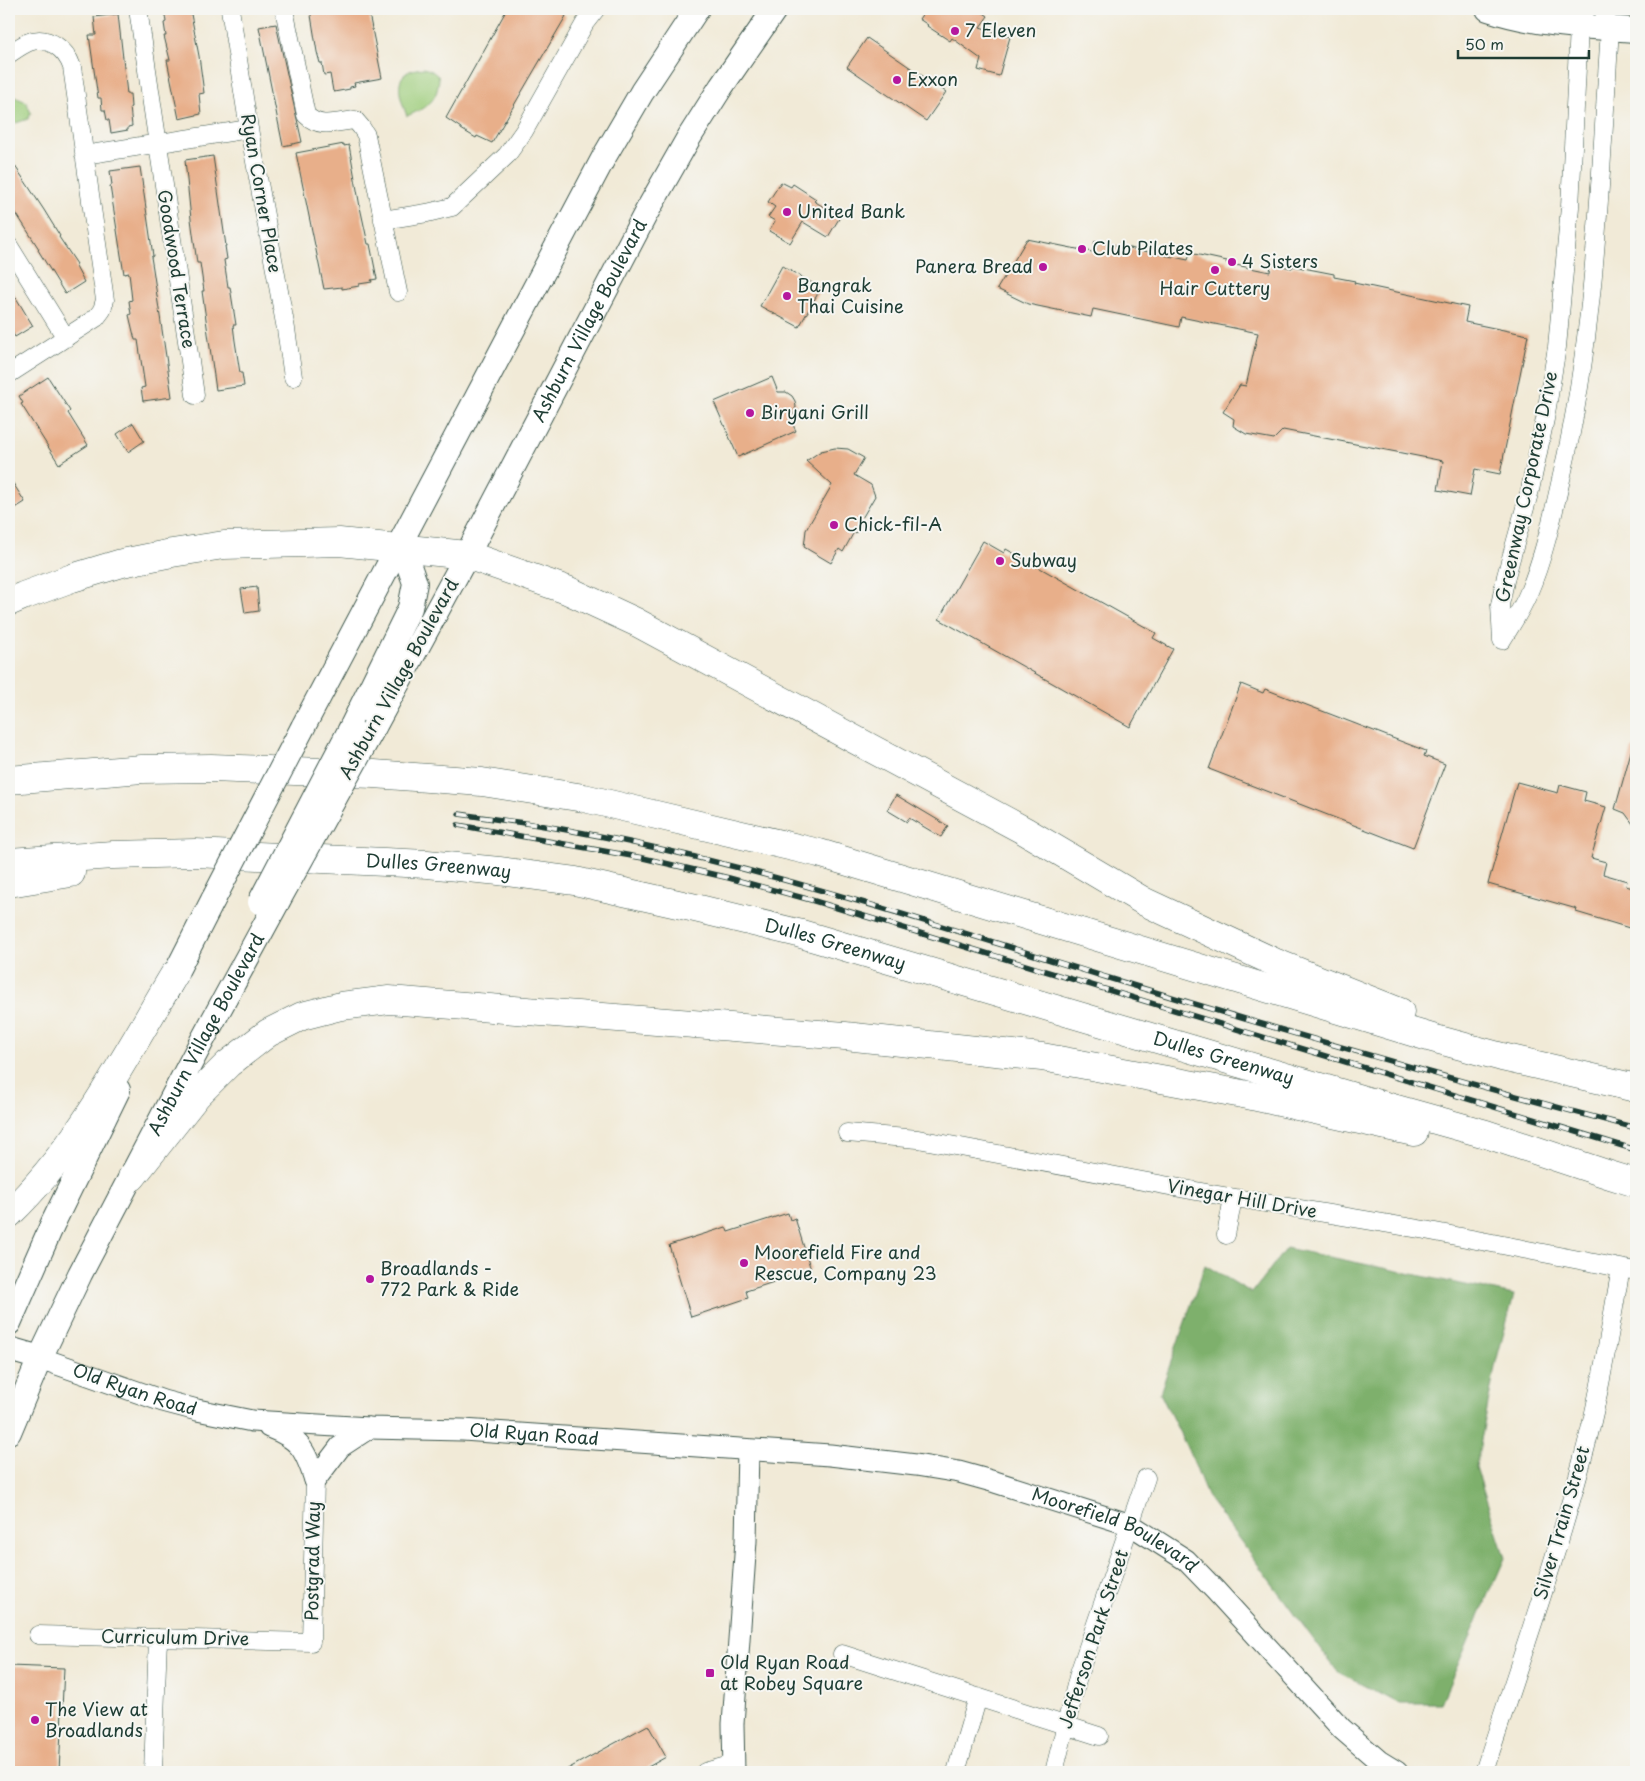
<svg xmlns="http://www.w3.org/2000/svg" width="1645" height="1781" viewBox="0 0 1645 1781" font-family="'Playpen Sans',sans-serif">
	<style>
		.green { fill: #9ecd7c; stroke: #5e8558 }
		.forest { fill: #7eb06c; stroke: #4e7650 }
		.building { fill: #e8af8a }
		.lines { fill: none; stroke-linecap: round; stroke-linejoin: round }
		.minor-casing { stroke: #3e574c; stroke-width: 19 }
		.tertiary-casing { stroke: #3e574c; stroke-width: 23 }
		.secondary-casing { stroke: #3e574c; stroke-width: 26 }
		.motorway-casing { stroke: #3e574c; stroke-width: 29 }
		.minor { stroke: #fff; stroke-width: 18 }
		.tertiary { stroke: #fff; stroke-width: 21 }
		.secondary { stroke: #fff; stroke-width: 24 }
		.motorway { stroke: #fff; stroke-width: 28 }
		.rail-casing { stroke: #1f3d34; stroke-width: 5.5 }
		.rail { stroke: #f6f6f2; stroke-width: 4; stroke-dasharray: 11; stroke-linecap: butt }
		.secondary-bridge-casing { stroke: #3e574c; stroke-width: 26; stroke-linecap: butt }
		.secondary-bridge { stroke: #fff; stroke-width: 24 }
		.poi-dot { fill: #b5179e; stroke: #f6f6f2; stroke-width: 2 }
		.labels { text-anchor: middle; stroke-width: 4; stroke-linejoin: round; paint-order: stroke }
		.poi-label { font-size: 18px; fill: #1f3d34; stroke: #f6f6f2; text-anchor: start }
		.street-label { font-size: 18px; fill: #1f3d34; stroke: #f6f6f2 }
	</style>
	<rect width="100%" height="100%" fill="#f6f6f2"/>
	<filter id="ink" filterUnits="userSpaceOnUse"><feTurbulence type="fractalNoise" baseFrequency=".02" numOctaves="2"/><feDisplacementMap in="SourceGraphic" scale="10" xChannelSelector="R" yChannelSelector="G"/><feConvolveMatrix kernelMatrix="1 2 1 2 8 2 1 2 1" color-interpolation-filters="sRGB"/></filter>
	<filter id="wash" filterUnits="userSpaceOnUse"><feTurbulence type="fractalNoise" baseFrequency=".0096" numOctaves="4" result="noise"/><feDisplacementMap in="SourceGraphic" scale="20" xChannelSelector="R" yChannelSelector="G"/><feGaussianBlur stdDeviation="1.12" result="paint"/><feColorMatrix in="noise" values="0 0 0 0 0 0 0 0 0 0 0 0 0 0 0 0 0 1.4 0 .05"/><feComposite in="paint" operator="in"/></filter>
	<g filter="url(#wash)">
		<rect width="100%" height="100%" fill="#f1ead7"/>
		<path class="green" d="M 424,68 L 432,71 L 439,77 C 438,101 428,107 407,116 C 398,93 391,70 424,68 Z
			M 15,97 L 26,102 L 31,113 L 28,119 L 16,123 L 9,116 L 9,100 Z"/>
		<path class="forest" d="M 1286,1248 L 1514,1295 L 1496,1362 L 1476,1467 L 1505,1558 L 1441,1703 L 1398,1703 L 1337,1671 L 1207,1496 L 1194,1462 L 1160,1393 L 1205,1265 L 1252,1293 Z"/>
		<g id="blocks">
			<path class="building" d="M 164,9 L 190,9 L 199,56 L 204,93 L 199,94 L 201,114 L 179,119 L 167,60 L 170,60 L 164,36 L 166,36 L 164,23 L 166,22 Z
				M 310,9 L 368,9 L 382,78 L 354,83 L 355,86 L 350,87 L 350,89 L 334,92 L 333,91 L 330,74 L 324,75 L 322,63 L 320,63 L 317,52 Z
				M 507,9 L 556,9 L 566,16 L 492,143 L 477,136 L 476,138 L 461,129 L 461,128 L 446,118 Z
				M 926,9 L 978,9 L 988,16 L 980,27 L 1010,37 L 999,76 L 978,70 L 981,59 L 952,38 L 950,41 L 927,26 L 928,25 L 919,19 Z
				M 118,14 L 127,94 L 130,94 L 131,107 L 130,107 L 132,126 L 128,127 L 128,130 L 111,133 L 109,120 L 107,120 L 105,110 L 102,110 L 101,98 L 98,98 L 89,35 L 96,35 L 94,17 Z
				M 276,24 L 302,142 L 283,146 L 259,27 Z
				M 867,38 L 946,92 L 926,121 L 847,67 Z
				M 344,144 L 344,146 L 349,145 L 360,207 L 368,244 L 370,244 L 377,279 L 371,280 L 372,282 L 359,284 L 359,286 L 342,289 L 342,287 L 324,289 L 296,153 Z
				M 213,156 L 226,246 L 225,246 L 227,259 L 224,260 L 228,287 L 230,287 L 236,325 L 233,325 L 235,341 L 240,373 L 242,373 L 244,386 L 216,390 L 202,291 L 204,291 L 200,263 L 197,263 L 191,219 L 185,160 Z
				M 9,157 L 44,210 L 60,236 L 59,237 L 77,264 L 75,265 L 84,282 L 65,294 L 38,250 L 39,249 L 9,202 Z
				M 140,167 L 153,256 L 151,257 L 153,269 L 172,397 L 143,401 L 141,388 L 145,387 L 138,340 L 135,340 L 129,315 L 131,314 L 129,301 L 132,300 L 129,273 L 124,274 L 110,186 L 112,185 L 110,171 Z
				M 781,182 L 791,187 L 793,184 L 816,199 L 814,201 L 840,217 L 828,237 L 803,222 L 790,243 L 769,231 L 775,221 L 768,217 L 775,207 L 768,202 Z
				M 1027,239 L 1092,252 L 1095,241 L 1188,260 L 1190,253 L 1227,261 L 1226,263 L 1270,272 L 1271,264 L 1292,268 L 1293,266 L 1334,274 L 1334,277 L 1355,281 L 1354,283 L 1468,307 L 1465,322 L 1528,335 L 1500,474 L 1475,469 L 1470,496 L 1438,490 L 1443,461 L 1283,430 L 1274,439 L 1246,434 L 1233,426 L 1234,419 L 1223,412 L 1240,385 L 1246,386 L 1258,333 L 1181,317 L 1179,327 L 1093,309 L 1091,317 L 1028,304 L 997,289 Z
				M 782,266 L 821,288 L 799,327 L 760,306 Z
				M 9,286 L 33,326 L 15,337 L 9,327 Z
				M 48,377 L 70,411 L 68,413 L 88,445 L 59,464 L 21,404 L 23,403 L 19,396 Z
				M 772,377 L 778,392 L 786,392 L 792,396 L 795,401 L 796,407 L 791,421 L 796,431 L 738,457 L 714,402 Z
				M 133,423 L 144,441 L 128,452 L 117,434 Z
				M 835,448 L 848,449 L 864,458 L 854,475 L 871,485 L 875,496 L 861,520 L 863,521 L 856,533 L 854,532 L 843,552 L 839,549 L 831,563 L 804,547 L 806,530 L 832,485 L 806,461 L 821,451 Z
				M 9,477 L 25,502 L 9,512 Z
				M 983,541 L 1004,553 L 1006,549 L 1156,633 L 1153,638 L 1173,649 L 1130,727 L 939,619 Z
				M 257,587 L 259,611 L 245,613 L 241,589 Z
				M 1241,684 L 1263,693 L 1265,689 L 1426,751 L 1424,756 L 1445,764 L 1413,848 L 1209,769 Z
				M 1632,748 L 1636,748 L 1636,828 L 1625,813 L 1615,809 Z
				M 1517,782 L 1558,793 L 1560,785 L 1586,792 L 1584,801 L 1606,807 L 1591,858 L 1606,862 L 1603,874 L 1627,881 L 1626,886 L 1636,889 L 1636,930 L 1576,912 L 1577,909 L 1488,884 Z
				M 896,795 L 948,826 L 941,837 L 909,818 L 907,822 L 887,810 Z
				M 788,1213 L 790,1220 L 795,1218 L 811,1270 L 746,1291 L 748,1298 L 691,1317 L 669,1245 L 726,1227 L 728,1232 Z
				M 9,1666 L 64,1668 L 59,1772 L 9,1772 Z
				M 648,1725 L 666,1757 L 639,1772 L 562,1772 Z"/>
		</g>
	</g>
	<g filter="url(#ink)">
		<use href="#blocks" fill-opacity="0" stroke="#3e574c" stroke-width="1"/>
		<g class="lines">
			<g class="minor-casing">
				<path id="minor" d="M 138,9 L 195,395
					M 230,9 L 249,129 L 286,329 L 293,377
					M 284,9 L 306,115 C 320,129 336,122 355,120 L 361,127 L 366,135 L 398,292
					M 9,54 C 15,50 22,45 29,42 C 48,35 66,49 72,67 L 105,300 L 102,310 L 96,318 L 9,374
					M 84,155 L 249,129
					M 383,220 L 427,213 L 452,207 L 507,155 L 524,131 L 585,23 L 596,9
					M 9,246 L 66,338
					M 1502,640 C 1511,625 1521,611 1528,594 C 1544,557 1553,515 1562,475 C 1596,329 1600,178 1610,29 L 1603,9
					M 1502,640 L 1500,605 L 1506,576 L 1530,490 L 1545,419 L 1557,347 L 1570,207 L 1579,27 L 1586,9
					M 847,1133 L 918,1139 L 1212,1194 L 1425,1230 L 1636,1271
					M 1226,1235 L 1233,1198
					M 38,1635 L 311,1642 L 315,1480
					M 842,1654 L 1099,1736
					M 153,1772 L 158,1638
					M 705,1772 L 734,1764
					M 956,1772 L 978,1697
					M 1054,1772 L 1079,1673 L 1146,1478
					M 1484,1772 C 1517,1670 1553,1569 1581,1465 C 1599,1401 1609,1334 1621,1268"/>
			</g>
			<g class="tertiary-casing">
				<g id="tertiary">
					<path id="s1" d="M 40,1358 L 163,1401 L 197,1410 L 252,1421 L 369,1428 L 463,1430 L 830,1455 L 916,1465 L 959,1472 L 995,1482 L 1131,1525 L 1186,1560 L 1215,1590 L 1342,1729 L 1379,1761 L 1397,1772"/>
					<path d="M 269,1427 C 300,1439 305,1449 315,1480"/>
					<path d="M 315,1480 L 340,1447 L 369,1428"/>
					<path d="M 734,1772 L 733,1724 L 746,1541 L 748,1450"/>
				</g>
			</g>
			<g class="secondary-casing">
				<g id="secondary">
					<path d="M 1488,9 C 1535,25 1587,27 1636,30"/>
					<path d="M 303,727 L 604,157 L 642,92 L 697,9"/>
					<path id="s2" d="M 374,727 L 467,555 L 646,213 L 688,139 L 721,87 L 775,9"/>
					<path d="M 351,728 L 410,608 L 415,583 L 409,566 L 397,548"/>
					<path d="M 166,992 L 214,898"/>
					<path d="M 9,1323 L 53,1223 L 118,1090"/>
					<path d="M 9,1349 L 40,1358"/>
					<path id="s3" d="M 9,1432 L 40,1358 L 80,1274 L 203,1039 L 278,901"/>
				</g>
			</g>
			<g class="motorway-casing">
				<g id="motorway">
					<path d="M 9,602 L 23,596 L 72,578 L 122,563 L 172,553 L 224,545 L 339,542 L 467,555 L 567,590 L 636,622 L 1025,831 L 1145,902 L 1274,962 L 1400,1012"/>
					<path d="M 9,780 L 142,769 L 211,768 L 374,774 L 482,782 L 584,798 L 819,853 L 1432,1038 L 1502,1057 L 1636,1088"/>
					<path id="s4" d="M 9,862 L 113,855 L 195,853 L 427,864 L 499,871 L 575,881 L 691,907 L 798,933 L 1364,1100 L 1486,1134 L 1610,1175 L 1636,1183"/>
					<path d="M 9,883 L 71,873"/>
					<path d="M 132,1177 L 197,1095 L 228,1064 L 268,1033 L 302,1016 L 341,1006 L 389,1000 L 845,1036 L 1042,1057 L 1248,1095 L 1414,1132"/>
					<path d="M 9,1214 C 80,1146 124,1058 174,975"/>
				</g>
			</g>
			<use href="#minor" class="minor"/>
			<use href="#tertiary" class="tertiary"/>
			<use href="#secondary" class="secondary"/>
			<use href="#motorway" class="motorway"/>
			<g class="rail-casing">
				<path id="rail" d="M 459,814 C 491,819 524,822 556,828 C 743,860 930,923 1112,979 C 1285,1032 1460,1082 1636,1128
					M 458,825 L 643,858 L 729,878 L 811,900 L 1636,1150"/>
			</g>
			<use href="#rail" class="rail"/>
			<g class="secondary-bridge-casing">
				<path id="secondary-bridge" d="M 214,898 L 303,727
					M 278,901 L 374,727
					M 260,902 L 351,728"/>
			</g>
			<use href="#secondary-bridge" class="secondary-bridge"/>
		</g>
	</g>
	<g class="poi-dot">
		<circle cx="955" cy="31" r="5"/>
		<circle cx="897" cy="80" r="5"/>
		<circle cx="787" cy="212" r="5"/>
		<circle cx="1082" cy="249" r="5"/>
		<circle cx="1232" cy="262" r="5"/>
		<circle cx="1043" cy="267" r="5"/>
		<circle cx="1215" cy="270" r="5"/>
		<circle cx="787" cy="296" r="5"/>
		<circle cx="750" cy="413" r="5"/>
		<circle cx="834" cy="525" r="5"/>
		<circle cx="1000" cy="561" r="5"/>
		<circle cx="744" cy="1263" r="5"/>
		<circle cx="370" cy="1279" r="5"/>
		<rect x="705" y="1668" width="10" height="10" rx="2.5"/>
		<circle cx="35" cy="1720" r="5"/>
	</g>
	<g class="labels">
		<g class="poi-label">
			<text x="965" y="37">7 Eleven</text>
			<text x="907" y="86">Exxon</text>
			<text x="797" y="218">United Bank</text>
			<text x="1092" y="255">Club Pilates</text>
			<text x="1242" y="268">4 Sisters</text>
			<text x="1033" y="273" text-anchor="end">Panera Bread</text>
			<text x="797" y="292">Bangrak<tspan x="797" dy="21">Thai Cuisine</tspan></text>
			<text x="1215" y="295" text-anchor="middle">Hair Cuttery</text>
			<text x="760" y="419">Biryani Grill</text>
			<text x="844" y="531">Chick-fil-A</text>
			<text x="1010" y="567">Subway</text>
			<text x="754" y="1259">Moorefield Fire and<tspan x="754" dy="21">Rescue, Company 23</tspan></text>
			<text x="380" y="1275">Broadlands -<tspan x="380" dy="21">772 Park &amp; Ride</tspan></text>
			<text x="720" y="1669">Old Ryan Road<tspan x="720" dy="21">at Robey Square</tspan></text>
			<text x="45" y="1716">The View at<tspan x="45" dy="21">Broadlands</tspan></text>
		</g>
		<g class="street-label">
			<text transform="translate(261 193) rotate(80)" y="6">Ryan Corner Place</text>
			<text transform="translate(176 269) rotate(81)" y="6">Goodwood Terrace</text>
			<text dy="6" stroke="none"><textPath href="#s2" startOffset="460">Ashburn Village Boulevard</textPath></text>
			<text transform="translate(1527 487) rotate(-78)" y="6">Greenway Corporate Drive</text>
			<text transform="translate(399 679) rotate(-61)" y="6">Ashburn Village Boulevard</text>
			<text dy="6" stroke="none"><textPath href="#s4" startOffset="430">Dulles Greenway</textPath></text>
			<text dy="6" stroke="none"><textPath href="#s4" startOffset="835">Dulles Greenway</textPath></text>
			<text dy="6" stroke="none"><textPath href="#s3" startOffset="444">Ashburn Village Boulevard</textPath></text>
			<text dy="6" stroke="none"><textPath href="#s4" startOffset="1240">Dulles Greenway</textPath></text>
			<text transform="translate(1242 1199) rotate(10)" y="6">Vinegar Hill Drive</text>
			<text dy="6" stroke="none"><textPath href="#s1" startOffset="100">Old Ryan Road</textPath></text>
			<text dy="6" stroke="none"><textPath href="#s1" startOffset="504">Old Ryan Road</textPath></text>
			<text transform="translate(1562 1523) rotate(-74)" y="6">Silver Train Street</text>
			<text dy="6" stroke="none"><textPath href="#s1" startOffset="1098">Moorefield Boulevard</textPath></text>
			<text transform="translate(313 1561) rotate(-89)" y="6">Postgrad Way</text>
			<text transform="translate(175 1638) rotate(1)" y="6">Curriculum Drive</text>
			<text transform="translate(1094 1639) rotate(-72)" y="6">Jefferson Park Street</text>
		</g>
	</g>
	<rect width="1645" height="1781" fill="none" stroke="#f6f6f2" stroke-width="30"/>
	<path d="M1458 50v8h131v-8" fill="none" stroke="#1f3d34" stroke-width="2.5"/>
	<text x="1465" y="50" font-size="15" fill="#1f3d34" stroke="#f6f6f2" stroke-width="4" paint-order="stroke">50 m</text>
</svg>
